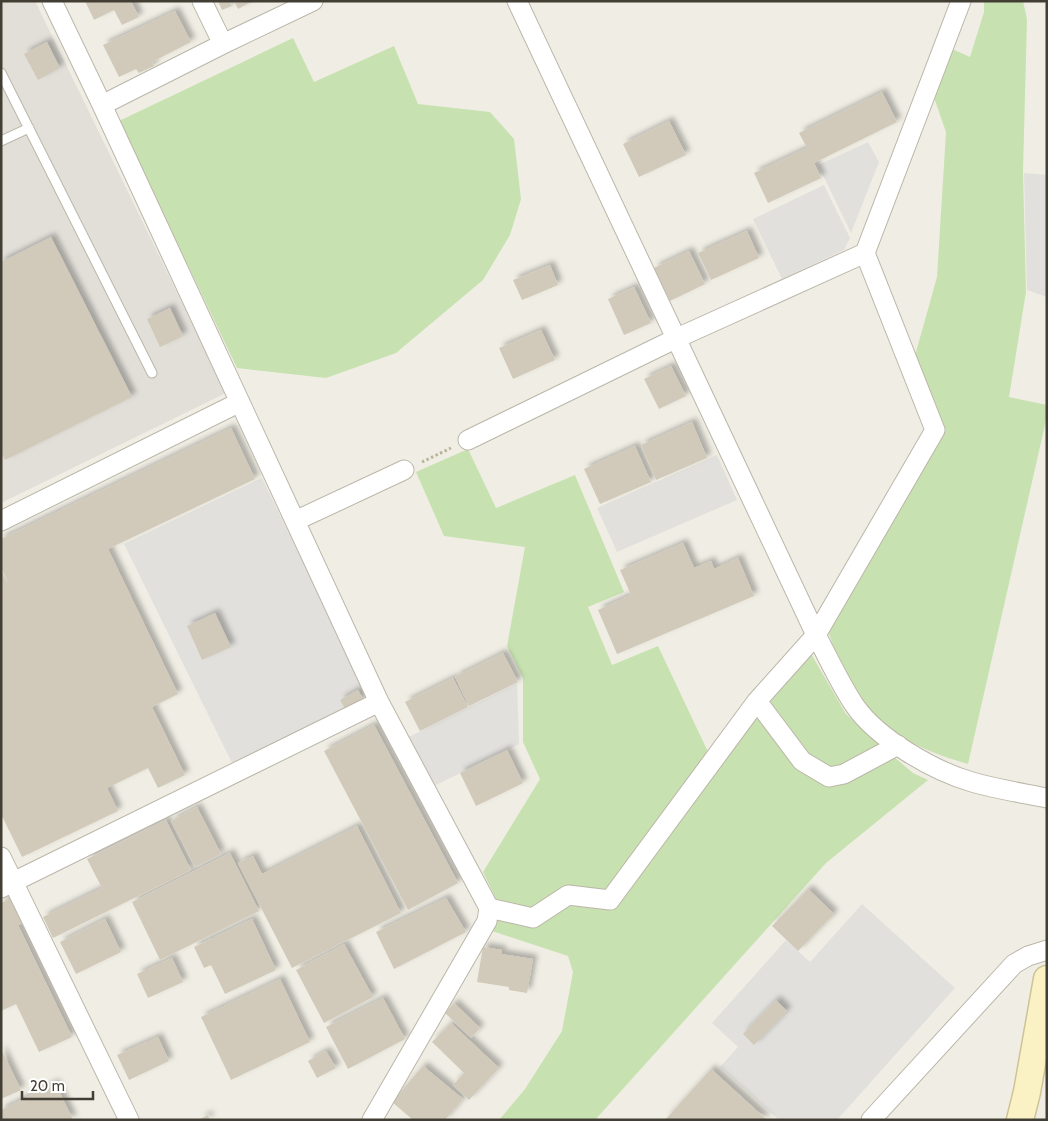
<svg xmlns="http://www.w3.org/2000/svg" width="1048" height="1121" viewBox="0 0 1048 1121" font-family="Cabin,sans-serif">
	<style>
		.industrial { fill: #e2dfd9 }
		.green { fill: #c7e2b0 }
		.parking { fill: #e1e0dc }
		.building { fill: #d1caba; filter: url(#shadow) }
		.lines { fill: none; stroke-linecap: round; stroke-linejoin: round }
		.lane-casing { stroke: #bbb6a8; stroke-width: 11 }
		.street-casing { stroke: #bbb6a8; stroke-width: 21 }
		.secondary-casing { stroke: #cdc397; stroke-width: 29 }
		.path { stroke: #bbb39a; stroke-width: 3; stroke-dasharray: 2.5 2.5; stroke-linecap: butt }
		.lane { stroke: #fff; stroke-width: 9 }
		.street { stroke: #fff; stroke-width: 19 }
		.secondary { stroke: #faf1c5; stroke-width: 26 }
	</style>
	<defs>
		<filter id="shadow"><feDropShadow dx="4.5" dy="-4.5" stdDeviation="2.5" flood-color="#0004"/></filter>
	</defs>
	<rect width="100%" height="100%" fill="#f0eee4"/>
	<path class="industrial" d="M 1,1 L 35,1 L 226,393 L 1,503 Z"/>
	<path class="green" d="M 984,1 L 1023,1 L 1027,19 L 1023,172 L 1026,292 L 1009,397 L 1047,405 L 1047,416 L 968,764 C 929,753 890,736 863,705 C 848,688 837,654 828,632 L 946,430 L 915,361 L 916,352 L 937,277 L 946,132 L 932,92 L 950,48 L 970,57 L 984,12 Z
		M 293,38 L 314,82 L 394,46 L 418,104 L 490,112 L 514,139 L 521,199 L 510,235 L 483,280 L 396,353 L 326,378 L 237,368 L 119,121 Z
		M 468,449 L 496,508 L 575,475 L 624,592 L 588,607 L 612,665 L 658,646 L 709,754 L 605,891 L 565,885 L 531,908 L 496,899 L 483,872 L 540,779 L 523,742 L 523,678 L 507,646 L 525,547 L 444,536 L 416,472 Z
		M 810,652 L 846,714 L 870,736 L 882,745 L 842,767 L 829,767 L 807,757 L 766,701 Z
		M 757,712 L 828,783 L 894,757 L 913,773 L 928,780 L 826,863 L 595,1120 L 499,1120 L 525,1089 L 562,1031 L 573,972 L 568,956 L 489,930 L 492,914 L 534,923 L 569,899 L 613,905 Z"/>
	<path class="parking" d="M 868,142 L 879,162 L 851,233 L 818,165 Z
		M 1024,173 L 1047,175 L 1047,297 L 1027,290 Z
		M 824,185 L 850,238 L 844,250 L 782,279 L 753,219 Z
		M 717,455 L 737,500 L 617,552 L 597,508 Z
		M 262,478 L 366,692 L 363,702 L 232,763 L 124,544 Z
		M 517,683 L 519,744 L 432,787 L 407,738 Z
		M 862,904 L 955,988 L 837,1120 L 779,1120 L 720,1067 L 738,1047 L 712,1023 L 786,940 L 810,962 Z"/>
	<path class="building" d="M 85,1 L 131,1 L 139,17 L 122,25 L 114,10 L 94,20 Z
		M 218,1 L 229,1 L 232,6 L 222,10 Z
		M 234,1 L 253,1 L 238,9 Z
		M 175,11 L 191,42 L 152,62 L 154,66 L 139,73 L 136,69 L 119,77 L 103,45 Z
		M 47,42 L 60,68 L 38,80 L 24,54 Z
		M 882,92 L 897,122 L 814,163 L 821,178 L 768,203 L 754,173 L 807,148 L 799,133 Z
		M 669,121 L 686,155 L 639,177 L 623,144 Z
		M 747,231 L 759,258 L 711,280 L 698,253 Z
		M 51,237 L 132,397 L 5,460 L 1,453 L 1,262 Z
		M 689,251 L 705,284 L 670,301 L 654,268 Z
		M 550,265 L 558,285 L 522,300 L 513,280 Z
		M 634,287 L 651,323 L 624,335 L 608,299 Z
		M 170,308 L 183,336 L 160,347 L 147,319 Z
		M 541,330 L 555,360 L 513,379 L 499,348 Z
		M 671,366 L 686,396 L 659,409 L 644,379 Z
		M 692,422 L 707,458 L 656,480 L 641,445 Z
		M 231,428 L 255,479 L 108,549 L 178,694 L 152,707 L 185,775 L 158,788 L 148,768 L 107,788 L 118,811 L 22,857 L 1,814 L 1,570 L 39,645 L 1,568 L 1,539 Z
		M 635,446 L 651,482 L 600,504 L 584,469 Z
		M 683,543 L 694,568 L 711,561 L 714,569 L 738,558 L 754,596 L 617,654 L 598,610 L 631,595 L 620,570 Z
		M 215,613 L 231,647 L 202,660 L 187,626 Z
		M 503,653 L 518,682 L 469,706 L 455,677 Z
		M 453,678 L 468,707 L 420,731 L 405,702 Z
		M 358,690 L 363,699 L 345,709 L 340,700 Z
		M 374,725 L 458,883 L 408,910 L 324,751 Z
		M 507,750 L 523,783 L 476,806 L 460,773 Z
		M 197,807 L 221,854 L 195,867 L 171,821 Z
		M 166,820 L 191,870 L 53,938 L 43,917 L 102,888 L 87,859 Z
		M 357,826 L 401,913 L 292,968 L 238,863 L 253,856 L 262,874 Z
		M 230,853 L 259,911 L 160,960 L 132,902 Z
		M 808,889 L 834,914 L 798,951 L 772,926 Z
		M 15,896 L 27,921 L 18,925 L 72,1037 L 39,1052 L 16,1004 L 1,1011 L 1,903 Z
		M 446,898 L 466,932 L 394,969 L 376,932 Z
		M 105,919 L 121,952 L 76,974 L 60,942 Z
		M 252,919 L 276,970 L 225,994 L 211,965 L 204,968 L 194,947 Z
		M 344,944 L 373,997 L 324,1023 L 296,970 Z
		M 483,947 L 502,950 L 501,954 L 533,959 L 527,993 L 509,990 L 509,987 L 477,982 Z
		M 172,958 L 183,982 L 148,998 L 137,974 Z
		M 280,979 L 310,1042 L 231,1080 L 201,1017 Z
		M 383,998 L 405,1039 L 348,1069 L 326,1027 Z
		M 776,1000 L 787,1011 L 754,1045 L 743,1034 Z
		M 454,1003 L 480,1028 L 471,1038 L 445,1013 Z
		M 451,1023 L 499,1068 L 469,1100 L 453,1085 L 464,1073 L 432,1042 Z
		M 158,1037 L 169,1061 L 129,1080 L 117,1055 Z
		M 1,1049 L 21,1090 L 1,1099 Z
		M 326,1051 L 336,1068 L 317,1078 L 308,1061 Z
		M 423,1066 L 463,1099 L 445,1120 L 413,1120 L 392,1102 Z
		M 711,1069 L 767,1120 L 665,1120 Z
		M 55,1083 L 73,1120 L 1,1120 L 1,1110 Z
		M 208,1115 L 210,1120 L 198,1120 Z"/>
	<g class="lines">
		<g class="lane-casing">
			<path id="lane" d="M 1,73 L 152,373
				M 1,141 L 29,128"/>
		</g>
		<g class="street-casing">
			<path id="street" d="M 52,1 L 102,105 L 379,702 L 489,908 L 487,921 L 372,1120
				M 202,1 L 223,44
				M 517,1 L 816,635 C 829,659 840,684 855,706 C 878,739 934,771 972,782 C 996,789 1022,793 1047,798
				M 102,105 L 223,44 L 313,1
				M 468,440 L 675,339 L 865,253 L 961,1
				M 1,521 L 240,402
				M 295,521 L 404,470
				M 757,701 L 802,761 L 829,777 L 844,774 L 898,745
				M 1,857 L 129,1120
				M 1,888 L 379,702
				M 489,908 L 533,918 L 568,895 L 610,900 L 757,701 L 816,635 L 935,430 L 865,253
				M 871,1120 L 1014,964 L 1028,956 L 1047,950"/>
		</g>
		<g class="secondary-casing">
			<path id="secondary" d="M 1020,1120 L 1027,1092 L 1047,979"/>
		</g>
		<path class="path" d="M 422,462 L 451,448"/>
		<use href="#lane" class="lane"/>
		<use href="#street" class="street"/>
		<use href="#secondary" class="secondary"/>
	</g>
	<rect width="1048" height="1121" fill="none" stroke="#423e34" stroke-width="5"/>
	<path d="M22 1091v8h71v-8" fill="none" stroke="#423e34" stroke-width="2.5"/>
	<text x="30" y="1091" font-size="15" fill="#423e34" stroke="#ffffff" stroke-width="4" paint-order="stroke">20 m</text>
</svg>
